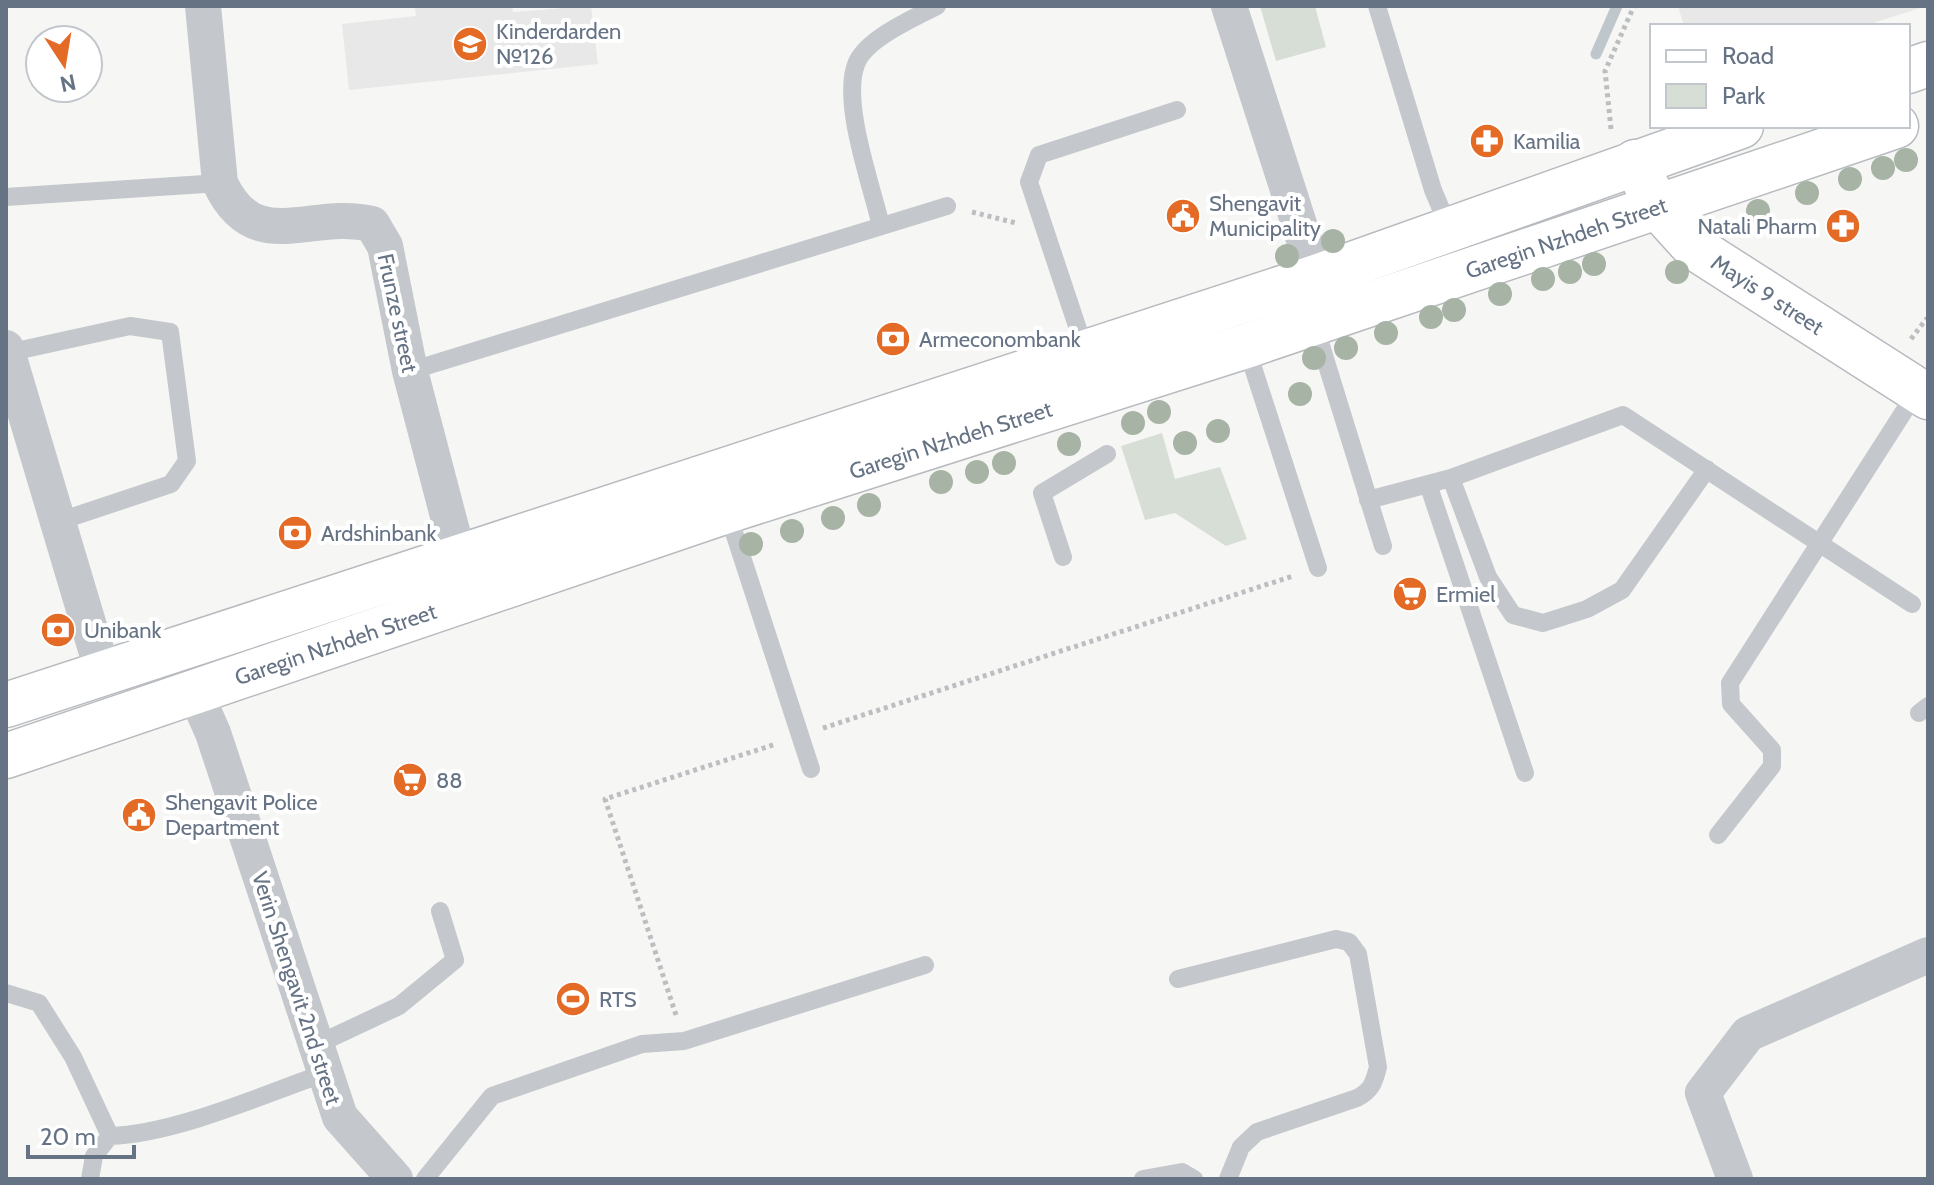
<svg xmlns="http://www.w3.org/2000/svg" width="1934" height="1185" viewBox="0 0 1934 1185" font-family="Cabin,sans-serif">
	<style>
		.built { fill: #e7e8e7 }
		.green { fill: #d7ded5 }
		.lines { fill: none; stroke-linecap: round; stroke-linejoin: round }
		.stream { stroke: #bfc7cd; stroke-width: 11 }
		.secondary-casing { stroke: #b6bac0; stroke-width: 47 }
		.primary-casing { stroke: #b7babf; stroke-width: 47 }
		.path { stroke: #bcbec1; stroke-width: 5; stroke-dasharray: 4 4; stroke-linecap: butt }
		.lane { stroke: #c4c7cb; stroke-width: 18 }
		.street { stroke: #c4c7cb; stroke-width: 36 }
		.secondary { stroke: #fff; stroke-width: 44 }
		.primary { stroke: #fff; stroke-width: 44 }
		.tree { fill: #a7b3a5 }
		.labels { text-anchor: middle; stroke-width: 8; stroke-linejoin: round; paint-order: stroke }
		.poi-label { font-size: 22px; fill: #667385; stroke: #fff; text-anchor: start }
		.street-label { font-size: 22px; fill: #667385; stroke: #fff }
	</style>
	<rect width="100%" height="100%" fill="#f6f7f4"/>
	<path class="built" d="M 415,6 L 512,6 L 513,12 L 591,6 L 598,64 L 349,90 L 342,24 L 416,16 Z
		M 1678,6 L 1926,6 L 1864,26 L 1684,26 Z"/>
	<path class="green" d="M 1260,6 L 1315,6 L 1326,47 L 1276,61 Z
		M 1162,433 L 1175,479 L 1220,467 L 1247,539 L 1226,546 L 1175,513 L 1145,520 L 1121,446 Z"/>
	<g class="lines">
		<path class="stream" d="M 1596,54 L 1617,6"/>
		<g class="secondary-casing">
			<g id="secondary">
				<path id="s1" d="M 1635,162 L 1656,205 L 1695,248 L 1928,397"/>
			</g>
		</g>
		<g class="primary-casing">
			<g id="primary">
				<path d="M 1908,71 L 1928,64"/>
				<path d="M 6,705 L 1316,277 L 1741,126"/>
				<path id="s2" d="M 6,756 L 727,511 L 1246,346 L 1896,126"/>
			</g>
		</g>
		<path class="path" d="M 1611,129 L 1605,71 L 1634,6
			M 972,212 L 1016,223
			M 1911,339 L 1927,318
			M 823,728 L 1293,576
			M 676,1015 L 605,799 L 776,744"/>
		<path class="lane" d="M 1377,6 L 1433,190 L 1450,230
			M 6,197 L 220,183
			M 881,226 C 872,186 840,100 857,62 C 868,38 914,18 937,6
			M 1314,323 L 1383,546
			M 1246,346 L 1318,568
			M 7,353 L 130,326 L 170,332 L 187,461 L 171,484 L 60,521
			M 1086,353 L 1029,182 L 1039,155 L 1177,110
			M 410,371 L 947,206
			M 1451,478 L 1623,415 L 1912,604
			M 1428,484 L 1525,773
			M 1368,500 L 1451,478 L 1488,577 L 1513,615 L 1543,623 L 1587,609 L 1622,590 L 1707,469
			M 727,511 L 811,769
			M 1063,557 L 1042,493 L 1107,454
			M 1919,713 L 1928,706
			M 1718,835 L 1772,766 L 1772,750 L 1731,704 L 1730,683 L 1917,391
			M 1178,979 L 1336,939 L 1349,942 L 1358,954 L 1378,1067 C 1374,1083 1371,1091 1357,1098 L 1257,1132 L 1241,1147 L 1228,1179
			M 6,993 L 39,1003 L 73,1057 L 110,1136
			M 316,1045 L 399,1006 L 455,960 L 440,911
			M 90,1179 L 94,1156 L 110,1136 C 175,1134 262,1095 325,1073
			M 425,1179 L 492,1096 L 642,1044 L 684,1041 L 925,965
			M 1143,1179 L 1182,1172 L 1194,1179"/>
		<path class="street" d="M 203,6 L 220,183 C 255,258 310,209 372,224 L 385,246 L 410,371 L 459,558
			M 1229,6 L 1316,277
			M 6,348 L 103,673
			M 194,690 L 213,733 L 340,1117 L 395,1179
			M 1735,1179 L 1703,1093 L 1748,1034 L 1928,955"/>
		<use href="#secondary" class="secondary"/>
		<use href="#primary" class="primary"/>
	</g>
	<g class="tree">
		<circle cx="1906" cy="160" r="12"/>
		<circle cx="1883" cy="168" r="12"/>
		<circle cx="1850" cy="179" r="12"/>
		<circle cx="1807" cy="193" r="12"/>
		<circle cx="1758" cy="211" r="12"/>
		<circle cx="1333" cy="241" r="12"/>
		<circle cx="1287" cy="256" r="12"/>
		<circle cx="1594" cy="264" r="12"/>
		<circle cx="1570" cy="272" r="12"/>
		<circle cx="1677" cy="272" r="12"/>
		<circle cx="1543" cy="279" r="12"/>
		<circle cx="1500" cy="294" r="12"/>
		<circle cx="1454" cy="310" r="12"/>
		<circle cx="1431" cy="317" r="12"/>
		<circle cx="1386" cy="333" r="12"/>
		<circle cx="1346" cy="348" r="12"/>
		<circle cx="1314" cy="358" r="12"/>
		<circle cx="1300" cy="394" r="12"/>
		<circle cx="1159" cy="412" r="12"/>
		<circle cx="1133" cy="423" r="12"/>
		<circle cx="1218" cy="431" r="12"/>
		<circle cx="1185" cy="443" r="12"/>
		<circle cx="1069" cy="444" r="12"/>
		<circle cx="1004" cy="463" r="12"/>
		<circle cx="977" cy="472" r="12"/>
		<circle cx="941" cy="482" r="12"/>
		<circle cx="869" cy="505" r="12"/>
		<circle cx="833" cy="518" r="12"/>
		<circle cx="792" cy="531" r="12"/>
		<circle cx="751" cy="544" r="12"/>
	</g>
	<defs>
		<g id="school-disc" transform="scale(1.8)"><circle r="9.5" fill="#e46b26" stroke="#fff"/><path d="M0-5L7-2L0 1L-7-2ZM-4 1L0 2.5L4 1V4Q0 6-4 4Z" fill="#fff"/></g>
		<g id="pharmacy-disc" transform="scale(1.8)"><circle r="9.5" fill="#e46b26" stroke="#fff"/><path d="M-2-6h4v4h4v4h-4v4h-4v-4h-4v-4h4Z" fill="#fff"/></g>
		<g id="civic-disc" transform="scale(1.8)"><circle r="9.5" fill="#e46b26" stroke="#fff"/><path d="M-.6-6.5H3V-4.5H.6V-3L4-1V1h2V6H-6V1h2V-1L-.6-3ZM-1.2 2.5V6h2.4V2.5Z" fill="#fff"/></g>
		<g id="bank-disc" transform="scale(1.8)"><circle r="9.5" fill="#e46b26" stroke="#fff"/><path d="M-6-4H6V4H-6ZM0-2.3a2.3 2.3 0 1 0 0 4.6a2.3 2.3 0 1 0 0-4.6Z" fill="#fff"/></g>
		<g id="supermarket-disc" transform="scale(1.8)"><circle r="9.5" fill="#e46b26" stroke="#fff"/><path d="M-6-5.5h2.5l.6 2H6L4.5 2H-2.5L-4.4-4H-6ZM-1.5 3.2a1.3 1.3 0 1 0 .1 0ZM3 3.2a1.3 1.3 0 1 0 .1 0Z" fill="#fff"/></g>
		<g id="stadium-disc" transform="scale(1.8)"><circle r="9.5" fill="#e46b26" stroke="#fff"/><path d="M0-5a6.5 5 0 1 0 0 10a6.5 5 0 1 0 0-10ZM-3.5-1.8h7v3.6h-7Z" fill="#fff"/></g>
	</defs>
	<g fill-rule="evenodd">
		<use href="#school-disc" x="470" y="44"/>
		<use href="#pharmacy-disc" x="1487" y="141"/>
		<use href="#civic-disc" x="1183" y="216"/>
		<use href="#pharmacy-disc" x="1843" y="226"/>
		<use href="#bank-disc" x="893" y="339"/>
		<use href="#bank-disc" x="295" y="533"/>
		<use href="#supermarket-disc" x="1410" y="594"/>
		<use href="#bank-disc" x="58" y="630"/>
		<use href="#supermarket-disc" x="410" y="780"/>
		<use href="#civic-disc" x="139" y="815"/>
		<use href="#stadium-disc" x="573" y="999"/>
	</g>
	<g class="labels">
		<g class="poi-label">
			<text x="496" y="39">Kinderdarden<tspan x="496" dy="25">№126</tspan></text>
			<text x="1513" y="149">Kamilia</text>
			<text x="1209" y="211">Shengavit<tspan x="1209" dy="25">Municipality</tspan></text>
			<text x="1817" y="234" text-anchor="end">Natali Pharm</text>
			<text x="919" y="347">Armeconombank</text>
			<text x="321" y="541">Ardshinbank</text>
			<text x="1436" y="602">Ermiel</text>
			<text x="84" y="638">Unibank</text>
			<text x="436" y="788">88</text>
			<text x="165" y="810">Shengavit Police<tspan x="165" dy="25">Department</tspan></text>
			<text x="599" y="1007">RTS</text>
		</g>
		<g class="street-label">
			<text dy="8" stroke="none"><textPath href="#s2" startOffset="1644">Garegin Nzhdeh Street</textPath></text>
			<text dy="8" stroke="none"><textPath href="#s1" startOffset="192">Mayis 9 street</textPath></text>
			<text transform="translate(398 313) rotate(78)" y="8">Frunze street</text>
			<text dy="8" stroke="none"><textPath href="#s2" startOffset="996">Garegin Nzhdeh Street</textPath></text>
			<text dy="8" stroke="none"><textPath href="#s2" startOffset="348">Garegin Nzhdeh Street</textPath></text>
			<text transform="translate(297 988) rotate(72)" y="8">Verin Shengavit 2nd street</text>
		</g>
	</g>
	<rect width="1934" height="1185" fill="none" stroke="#667385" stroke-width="16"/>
	<rect x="1650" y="24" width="260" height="104" fill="#ffffff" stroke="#c2c7ce" stroke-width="2"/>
	<rect x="1666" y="50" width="40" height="12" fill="#ffffff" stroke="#c2c7ce" stroke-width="2"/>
	<text x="1722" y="64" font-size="24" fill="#667385">Road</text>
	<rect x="1666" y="84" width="40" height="24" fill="#d7ded5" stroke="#c2c7ce" stroke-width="2"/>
	<text x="1722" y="104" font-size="24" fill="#667385">Park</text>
	<g transform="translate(64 64) rotate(168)"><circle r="38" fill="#ffffff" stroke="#c2c7ce" stroke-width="2"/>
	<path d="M0-6L14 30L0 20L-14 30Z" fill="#e46b26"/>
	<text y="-12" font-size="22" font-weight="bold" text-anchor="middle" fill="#667385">N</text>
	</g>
	<path d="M28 1145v12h106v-12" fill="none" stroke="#667385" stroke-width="4"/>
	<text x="40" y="1145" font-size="24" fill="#667385" stroke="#ffffff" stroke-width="6" paint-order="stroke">20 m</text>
</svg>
